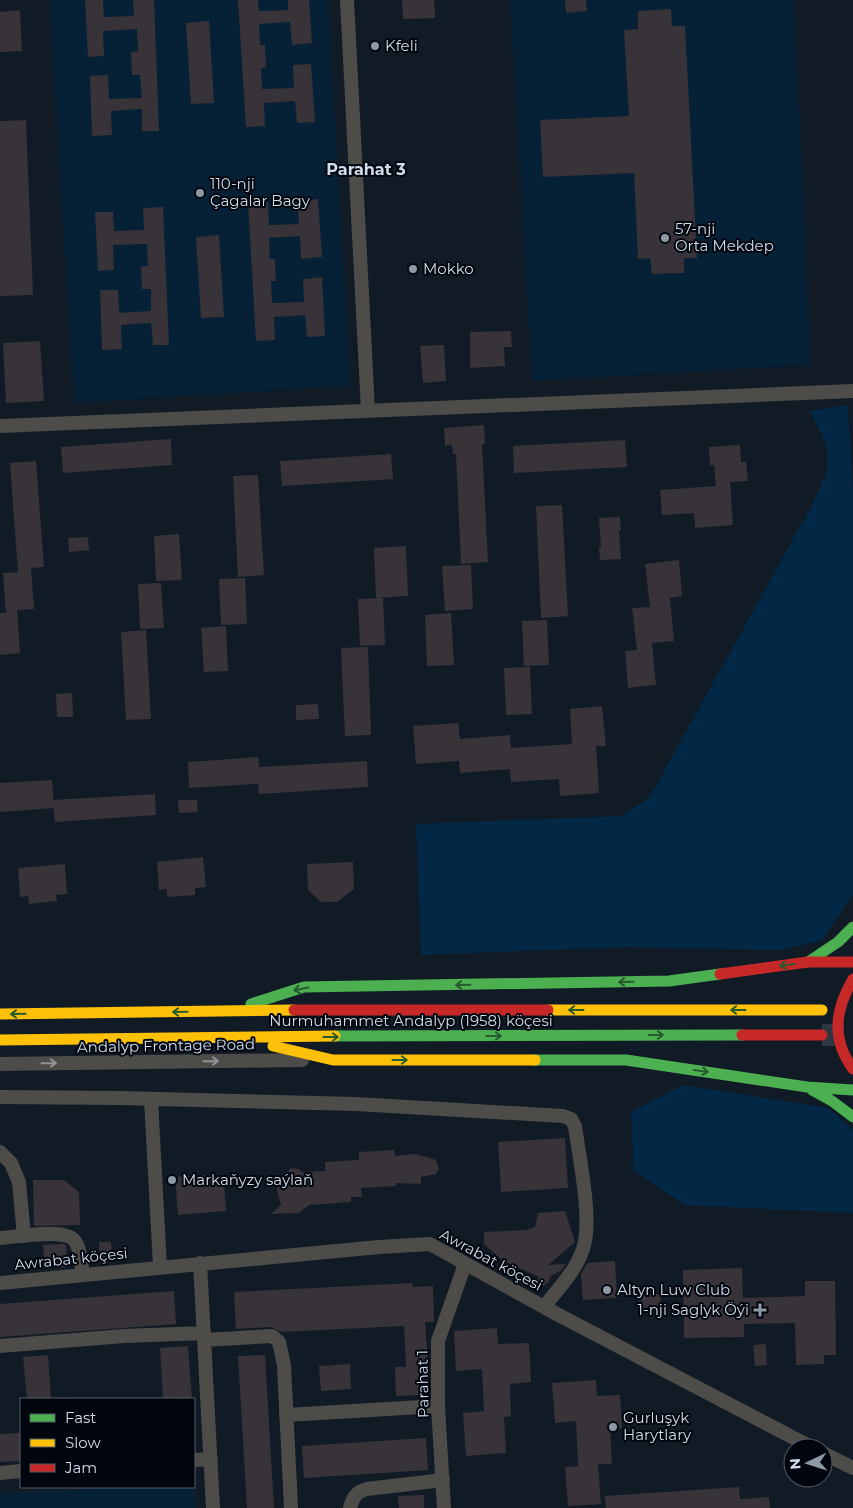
<svg xmlns="http://www.w3.org/2000/svg" width="853" height="1508" viewBox="0 0 853 1508" font-family="Montserrat,sans-serif">
	<style>
		.built { fill: #062036 }
		.green { fill: #022846 }
		.building { fill: #373338 }
		.lines { fill: none; stroke-linecap: round; stroke-linejoin: round }
		.primary-tunnel { stroke: #2d3843; stroke-width: 22; stroke-dasharray: 22 11; stroke-linecap: butt }
		.street { stroke: #4e4c48; stroke-width: 14 }
		.fast { stroke: #4caf50; stroke-width: 11 }
		.slow { stroke: #ffc107; stroke-width: 11 }
		.jam { stroke: #c62828; stroke-width: 11 }
		.oneway { stroke: #265a2f }
		.oneway2 { stroke: #8f9499 }
		.poi-dot { fill: #8d99a5; stroke: #01060e; stroke-width: 2 }
		.labels { text-anchor: middle; stroke-width: 4; stroke-linejoin: round; paint-order: stroke }
		.poi-label { font-size: 15px; fill: #d0ddea; stroke: #01060e; text-anchor: start }
		.street-label { font-size: 15px; fill: #d0ddea; stroke: #01060e }
		.neighbourhood-label { font-size: 16px; font-weight: bold; fill: #d0ddea; stroke: #01060e }
	</style>
	<rect width="100%" height="100%" fill="#101b26"/>
	<path class="built" d="M 49,0 L 328,0 L 351,386 L 74,403 Z
		M 510,0 L 794,0 L 811,365 L 532,381 Z
		M 194,1484 L 196,1508 L 0,1508 L 0,1493 L 134,1487 L 194,1487 Z"/>
	<path class="green" d="M 848,405 L 853,492 L 853,894 L 822,940 L 782,950 L 626,947 L 421,955 L 416,824 L 621,816 L 649,798 L 812,505 L 827,472 L 827,446 L 810,411 Z
		M 683,1085 L 828,1108 L 853,1130 L 853,1213 L 685,1205 L 634,1171 L 631,1112 Z"/>
	<path class="building" d="M 85,0 L 103,0 L 104,17 L 134,16 L 133,0 L 154,0 L 159,131 L 142,131 L 142,109 L 111,111 L 112,135 L 92,136 L 90,76 L 108,75 L 109,99 L 142,98 L 140,75 L 132,75 L 131,52 L 138,51 L 137,29 L 103,31 L 104,56 L 88,57 Z
		M 238,0 L 258,0 L 259,11 L 288,10 L 288,0 L 309,0 L 312,43 L 292,45 L 290,22 L 259,24 L 260,45 L 265,45 L 266,67 L 261,68 L 262,89 L 294,88 L 293,65 L 311,64 L 315,122 L 297,123 L 295,101 L 264,103 L 265,126 L 246,127 Z
		M 402,0 L 434,0 L 435,18 L 403,19 Z
		M 565,0 L 586,0 L 587,11 L 566,13 Z
		M 671,9 L 672,26 L 685,26 L 697,258 L 684,258 L 684,273 L 652,274 L 650,258 L 638,259 L 634,173 L 543,177 L 540,120 L 629,116 L 624,30 L 638,29 L 638,11 Z
		M 20,10 L 22,51 L 0,52 L 0,12 Z
		M 209,21 L 214,103 L 191,104 L 186,23 Z
		M 26,120 L 33,295 L 0,296 L 0,121 Z
		M 318,199 L 322,257 L 301,259 L 300,236 L 269,238 L 270,259 L 275,259 L 276,281 L 271,281 L 272,303 L 304,302 L 303,279 L 322,277 L 325,336 L 307,337 L 305,315 L 274,317 L 275,340 L 256,341 L 248,203 L 268,202 L 269,225 L 299,224 L 297,201 Z
		M 163,207 L 169,345 L 153,345 L 151,323 L 121,325 L 122,349 L 102,350 L 100,290 L 118,290 L 119,313 L 151,311 L 151,289 L 142,289 L 141,266 L 148,266 L 147,244 L 113,245 L 114,270 L 98,271 L 95,212 L 113,212 L 114,231 L 144,230 L 143,208 Z
		M 219,235 L 224,317 L 201,318 L 196,237 Z
		M 511,331 L 512,347 L 504,347 L 505,366 L 470,368 L 470,332 Z
		M 40,341 L 44,401 L 6,403 L 3,343 Z
		M 444,345 L 446,381 L 423,383 L 420,346 Z
		M 484,425 L 485,444 L 482,444 L 488,562 L 461,564 L 456,454 L 453,454 L 452,445 L 445,446 L 444,428 Z
		M 171,439 L 172,465 L 63,473 L 61,447 Z
		M 625,440 L 627,467 L 514,473 L 513,446 Z
		M 740,445 L 741,462 L 746,462 L 748,481 L 730,482 L 733,525 L 695,528 L 694,513 L 662,515 L 660,490 L 716,486 L 714,465 L 710,465 L 709,447 Z
		M 391,454 L 393,479 L 282,486 L 280,461 Z
		M 36,461 L 44,567 L 31,568 L 34,609 L 17,610 L 20,653 L 0,655 L 0,613 L 6,613 L 3,573 L 18,572 L 10,463 Z
		M 258,475 L 264,575 L 238,577 L 233,476 Z
		M 562,505 L 568,616 L 541,618 L 536,506 Z
		M 620,517 L 621,531 L 619,531 L 621,559 L 600,560 L 599,547 L 601,547 L 599,518 Z
		M 179,534 L 182,580 L 156,581 L 154,536 Z
		M 88,537 L 89,550 L 69,552 L 68,538 Z
		M 406,546 L 408,596 L 376,598 L 374,548 Z
		M 679,560 L 682,596 L 670,598 L 674,641 L 652,643 L 656,685 L 628,688 L 625,651 L 637,650 L 632,608 L 650,607 L 645,564 Z
		M 471,565 L 473,609 L 445,611 L 442,566 Z
		M 245,578 L 247,624 L 221,625 L 219,579 Z
		M 161,583 L 164,628 L 140,629 L 138,584 Z
		M 383,598 L 385,645 L 360,646 L 358,599 Z
		M 451,613 L 454,665 L 427,666 L 425,615 Z
		M 547,620 L 549,665 L 524,666 L 522,621 Z
		M 226,626 L 228,671 L 204,672 L 201,628 Z
		M 146,630 L 151,719 L 126,720 L 121,632 Z
		M 368,647 L 371,735 L 345,736 L 341,648 Z
		M 530,667 L 532,714 L 506,715 L 504,668 Z
		M 72,693 L 73,717 L 57,717 L 56,694 Z
		M 318,704 L 319,719 L 296,720 L 296,705 Z
		M 602,706 L 606,746 L 596,746 L 599,793 L 560,796 L 559,779 L 511,782 L 510,769 L 460,773 L 459,761 L 416,764 L 413,726 L 458,723 L 460,739 L 510,735 L 511,748 L 572,744 L 570,709 Z
		M 258,757 L 259,767 L 367,761 L 368,787 L 259,794 L 258,784 L 189,788 L 188,762 Z
		M 52,780 L 54,808 L 0,812 L 0,783 Z
		M 155,794 L 156,815 L 55,822 L 53,800 Z
		M 178,800 L 197,800 L 198,812 L 179,813 Z
		M 203,857 L 206,887 L 195,888 L 195,895 L 167,897 L 167,889 L 159,890 L 157,862 Z
		M 353,862 L 354,889 L 337,902 L 321,902 L 308,890 L 307,864 Z
		M 65,864 L 67,894 L 56,895 L 57,901 L 29,904 L 28,896 L 20,897 L 18,868 Z
		M 565,1138 L 568,1188 L 501,1192 L 498,1142 Z
		M 394,1150 L 395,1156 L 416,1154 L 436,1160 L 439,1169 L 436,1174 L 421,1177 L 421,1184 L 396,1183 L 396,1186 L 361,1188 L 362,1197 L 351,1197 L 351,1202 L 309,1205 L 299,1213 L 271,1214 L 281,1205 L 277,1190 L 279,1181 L 291,1168 L 299,1169 L 302,1172 L 325,1171 L 325,1162 L 359,1160 L 359,1152 Z
		M 209,1175 L 224,1183 L 226,1211 L 178,1215 L 175,1177 Z
		M 33,1180 L 64,1180 L 79,1192 L 80,1225 L 34,1226 Z
		M 565,1211 L 575,1242 L 548,1265 L 566,1264 L 562,1270 L 551,1276 L 548,1283 L 533,1291 L 539,1277 L 503,1261 L 484,1244 L 484,1232 L 526,1230 L 535,1227 L 538,1213 Z
		M 99,1242 L 111,1242 L 112,1261 L 100,1262 Z
		M 63,1244 L 66,1245 L 67,1267 L 45,1268 L 43,1245 Z
		M 615,1261 L 617,1298 L 583,1300 L 581,1274 L 587,1263 Z
		M 742,1268 L 743,1298 L 805,1296 L 805,1281 L 835,1281 L 836,1355 L 824,1355 L 824,1364 L 796,1365 L 795,1323 L 744,1324 L 744,1337 L 684,1338 L 683,1270 Z
		M 412,1283 L 413,1287 L 433,1286 L 434,1322 L 425,1322 L 428,1361 L 418,1362 L 420,1395 L 396,1396 L 395,1367 L 406,1367 L 404,1326 L 281,1332 L 271,1327 L 236,1329 L 234,1292 Z
		M 174,1291 L 176,1324 L 0,1337 L 0,1304 Z
		M 641,1294 L 660,1294 L 661,1307 L 642,1308 Z
		M 497,1328 L 498,1344 L 529,1343 L 531,1382 L 510,1384 L 511,1416 L 504,1417 L 506,1453 L 466,1456 L 463,1413 L 484,1411 L 482,1369 L 456,1371 L 454,1331 Z
		M 766,1344 L 767,1365 L 755,1366 L 753,1345 Z
		M 188,1346 L 192,1399 L 163,1399 L 160,1348 Z
		M 48,1355 L 51,1399 L 27,1399 L 23,1357 Z
		M 265,1355 L 274,1508 L 247,1508 L 238,1356 Z
		M 350,1364 L 351,1389 L 321,1391 L 319,1366 Z
		M 596,1380 L 597,1396 L 620,1395 L 622,1428 L 610,1429 L 612,1464 L 598,1464 L 601,1504 L 568,1506 L 565,1467 L 578,1466 L 576,1421 L 555,1423 L 552,1383 Z
		M 21,1433 L 21,1461 L 0,1462 L 0,1434 Z
		M 426,1438 L 428,1470 L 304,1478 L 302,1446 Z
		M 739,1487 L 740,1499 L 769,1497 L 770,1508 L 606,1508 L 605,1496 Z
		M 424,1495 L 424,1508 L 399,1508 L 398,1496 Z"/>
	<g class="lines">
		<path class="primary-tunnel" d="M 822,1035 L 853,1035"/>
		<path class="street" d="M 347,0 L 368,411
			M 0,426 L 853,391
			M 0,1064 L 302,1060
			M 0,1097 L 119,1098 L 356,1104 L 563,1116 L 571,1119 L 575,1126 C 579,1157 593,1221 583,1249 C 576,1271 557,1290 544,1307
			M 151,1099 L 160,1267
			M 0,1152 L 11,1163 L 19,1182 L 24,1236
			M 0,1238 C 16,1237 64,1228 74,1240 C 81,1248 81,1264 83,1274
			M 200,1263 L 213,1508
			M 0,1283 L 379,1247 L 430,1244 L 551,1311 L 813,1448
			M 204,1340 L 272,1336 L 279,1342 L 284,1365 L 291,1508
			M 0,1346 L 124,1336 L 204,1333
			M 286,1415 L 438,1406
			M 823,1453 L 853,1468
			M 194,1460 L 211,1459
			M 0,1473 L 21,1471
			M 350,1508 C 353,1497 356,1492 367,1489 L 443,1480
			M 444,1508 L 438,1406 L 438,1341 L 465,1264"/>
		<path class="fast" d="M 808,962 L 838,942 L 853,927
			M 251,1004 L 304,987 L 669,981 L 720,974
			M 335,1036 L 742,1035
			M 535,1060 L 626,1060 L 807,1087 L 853,1090
			M 812,1090 L 832,1101 L 853,1117"/>
		<path class="slow" d="M 548,1010 L 822,1010
			M 0,1014 L 294,1010
			M 0,1040 L 335,1036
			M 273,1046 L 333,1060 L 535,1060"/>
		<path class="jam" d="M 720,974 L 808,962 L 853,962
			M 853,979 C 835,1010 831,1039 853,1069
			M 294,1010 L 548,1010
			M 742,1035 L 822,1035"/>
	</g>
	<defs><path id="oneway-shaft" d="M-6 0H5M1.5-3L5.5 0L1.5 3" fill="none" stroke-width="1.6" stroke-linecap="round" stroke-linejoin="round" transform="scale(1.25)"/></defs>
	<g class="oneway">
		<use href="#oneway-shaft" transform="translate(787 965) rotate(172)"/>
		<use href="#oneway-shaft" transform="translate(626 982) rotate(179)"/>
		<use href="#oneway-shaft" transform="translate(463 985) rotate(179)"/>
		<use href="#oneway-shaft" transform="translate(301 989) rotate(168)"/>
		<use href="#oneway-shaft" transform="translate(576 1010) rotate(-180)"/>
		<use href="#oneway-shaft" transform="translate(738 1010) rotate(-180)"/>
		<use href="#oneway-shaft" transform="translate(180 1012) rotate(179)"/>
		<use href="#oneway-shaft" transform="translate(18 1014) rotate(179)"/>
		<use href="#oneway-shaft" transform="translate(656 1035)"/>
		<use href="#oneway-shaft" transform="translate(494 1036)"/>
		<use href="#oneway-shaft" transform="translate(331 1037)"/>
		<use href="#oneway-shaft" transform="translate(400 1060)"/>
		<use href="#oneway-shaft" transform="translate(701 1071) rotate(8)"/>
	</g>
	<g class="oneway2">
		<use href="#oneway-shaft" transform="translate(211 1061) rotate(-1)"/>
		<use href="#oneway-shaft" transform="translate(49 1063) rotate(-1)"/>
	</g>
	<g class="poi-dot">
		<circle cx="375" cy="46" r="5"/>
		<circle cx="200" cy="193" r="5"/>
		<circle cx="665" cy="238" r="5"/>
		<circle cx="413" cy="269" r="5"/>
		<circle cx="172" cy="1180" r="5"/>
		<circle cx="607" cy="1290" r="5"/>
		<path d="M757.5 1302.5h5v5h5v5h-5v5h-5v-5h-5v-5h5z"/>
		<circle cx="613" cy="1427" r="5"/>
	</g>
	<g class="labels">
		<g class="poi-label">
			<text x="385" y="51">Kfeli</text>
			<text x="210" y="189">110-nji<tspan x="210" dy="17">Çagalar Bagy</tspan></text>
			<text x="675" y="234">57-nji<tspan x="675" dy="17">Orta Mekdep</tspan></text>
			<text x="423" y="274">Mokko</text>
			<text x="182" y="1185">Markaňyzy saýlaň</text>
			<text x="617" y="1295">Altyn Luw Club</text>
			<text x="749" y="1315" text-anchor="end">1-nji Saglyk Öýi</text>
			<text x="623" y="1423">Gurluşyk<tspan x="623" dy="17">Harytlary</tspan></text>
		</g>
		<g class="street-label">
			<text x="411" y="1026">Nurmuhammet Andalyp (1958) köçesi</text>
			<text transform="translate(166 1046) rotate(-1)" y="5">Andalyp Frontage Road</text>
			<text transform="translate(71 1259) rotate(-6)" y="5">Awrabat köçesi</text>
			<text transform="translate(491 1260) rotate(28)" y="5">Awrabat köçesi</text>
			<text transform="translate(423 1384) rotate(-91)" y="5">Parahat 1</text>
		</g>
		<g class="neighbourhood-label">
			<text x="366" y="175">Parahat 3</text>
		</g>
	</g>
	<rect x="20" y="1398" width="175" height="90" fill="#01060e" stroke="#545c66"/>
	<rect x="30" y="1414" width="25" height="8" fill="#4caf50" stroke="#545c66"/>
	<text x="65" y="1423" font-size="15" fill="#d0ddea">Fast</text>
	<rect x="30" y="1439" width="25" height="8" fill="#ffc107" stroke="#545c66"/>
	<text x="65" y="1448" font-size="15" fill="#d0ddea">Slow</text>
	<rect x="30" y="1464" width="25" height="8" fill="#c62828" stroke="#545c66"/>
	<text x="65" y="1473" font-size="15" fill="#d0ddea">Jam</text>
	<g transform="translate(808 1463) rotate(266)"><circle r="24" fill="#01060e" stroke="#545c66"/>
	<path d="M0-4L9 19L0 12L-9 19Z" fill="#8d99a5"/>
	<text y="-8" font-size="14" font-weight="bold" text-anchor="middle" fill="#d0ddea">N</text>
	</g>
</svg>
